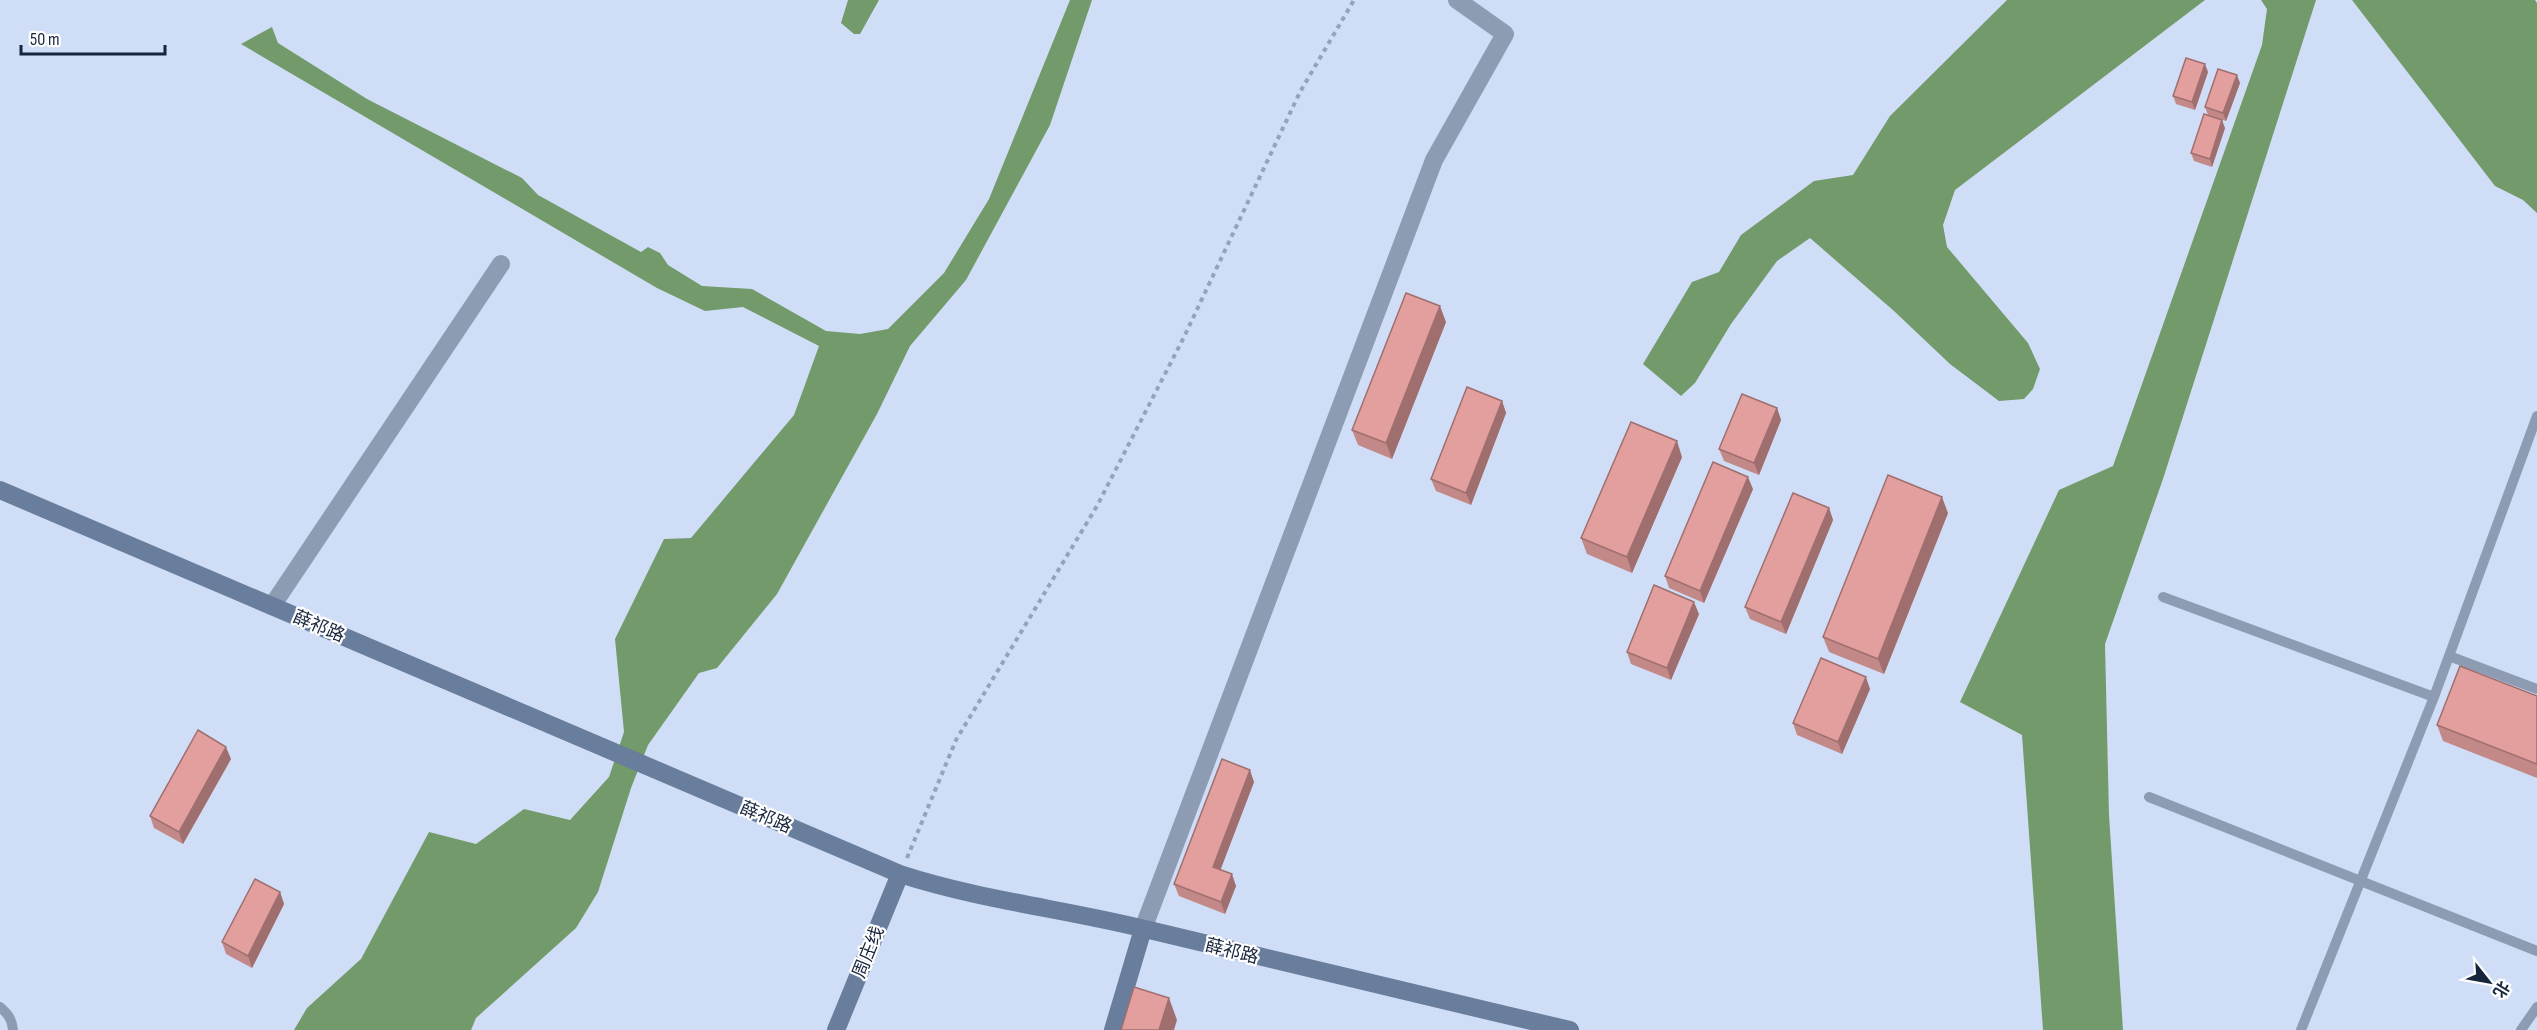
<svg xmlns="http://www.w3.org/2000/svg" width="2537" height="1030" viewBox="0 0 2537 1030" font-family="'Sofia Sans Condensed','Noto Sans SC',sans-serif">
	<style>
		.water { fill: #729a6a }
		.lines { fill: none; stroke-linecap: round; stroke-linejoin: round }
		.path { stroke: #94a3bb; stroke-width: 4; stroke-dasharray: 4.5 4.5; stroke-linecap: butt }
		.lane { stroke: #8e9cb3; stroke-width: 10 }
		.street { stroke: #8e9cb3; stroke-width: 18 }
		.secondary { stroke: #697d9d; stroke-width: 18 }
		.wall { fill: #c38988 }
		.shaded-wall { fill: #9f6f6f }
		.building { fill: #e39f9e; stroke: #9f6f6f; stroke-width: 1.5 }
		.labels { text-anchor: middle; stroke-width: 4.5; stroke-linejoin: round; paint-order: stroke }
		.street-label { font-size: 18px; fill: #17253c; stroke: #fefefe }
	</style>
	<rect width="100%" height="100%" fill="#cfdef6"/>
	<path class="water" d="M 848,0 L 879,0 L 860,34 L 854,34 L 841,23 Z
		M 1070,0 L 1092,0 L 1050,125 L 966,280 L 910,346 L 877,414 L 777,594 L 717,668 L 699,673 L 648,745 L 631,788 L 598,892 L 576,928 L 476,1018 L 471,1030 L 294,1030 L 307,1008 L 361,959 L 429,832 L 476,844 L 524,809 L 570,820 L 609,777 L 624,732 L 615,639 L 664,539 L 691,538 L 794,415 L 819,346 L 743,307 L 705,311 L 657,288 L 241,44 L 272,27 L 278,43 L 367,99 L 522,178 L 538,195 L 641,252 L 648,247 L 660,253 L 668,265 L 702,286 L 752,289 L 826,331 L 860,334 L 888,329 L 944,273 L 989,199 Z
		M 2007,0 L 2205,0 L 1955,190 L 1943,225 L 1947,247 L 2028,343 L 2040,369 L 2033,389 L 2024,399 L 1999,401 L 1950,364 L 1894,311 L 1810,238 L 1777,261 L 1731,324 L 1695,383 L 1681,396 L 1643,364 L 1692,282 L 1719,272 L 1741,235 L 1814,181 L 1853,175 L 1890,116 Z
		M 2261,0 L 2316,0 L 2163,479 L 2105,644 L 2109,815 L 2123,1030 L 2043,1030 L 2022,735 L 1960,702 L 2059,490 L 2113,466 L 2262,45 L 2267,9 Z
		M 2352,0 L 2535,0 L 2537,3 L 2537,213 L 2523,200 L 2495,186 Z"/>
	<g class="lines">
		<path class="path" d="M 907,858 L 956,740 L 1097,506 L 1184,337 L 1300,92 L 1354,0"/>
		<path class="lane" d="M 2163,597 L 2434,697
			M 2449,656 L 2537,689
			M 2149,797 L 2537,951
			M 0,1007 C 8,1014 12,1019 13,1030
			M 2301,1030 L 2434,697 L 2537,416
			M 2521,1030 L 2537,1007"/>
		<path class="street" d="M 272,606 L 501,264
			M 1143,929 L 1434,160 L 1505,34 L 1457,0"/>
		<path class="secondary" d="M 0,490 L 900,874 C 980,900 1064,909 1145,929 C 1286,963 1428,997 1570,1030
			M 836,1030 L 900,874
			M 1113,1030 L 1143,929"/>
	</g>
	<path class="wall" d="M 2208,72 L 2195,110 L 2176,104 L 2173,96 Z
		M 2240,83 L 2226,121 L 2208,115 L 2205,107 Z
		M 2225,128 L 2212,167 L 2194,161 L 2191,153 Z
		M 1446,322 L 1392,459 L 1358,445 L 1352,430 Z
		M 1502,401 L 1506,413 L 1471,505 L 1436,491 L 1431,479 Z
		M 1777,408 L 1781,420 L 1759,475 L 1724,461 L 1719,449 Z
		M 1682,457 L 1632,573 L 1587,554 L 1581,538 Z
		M 1753,489 L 1704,603 L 1669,588 L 1665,576 Z
		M 1829,508 L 1833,520 L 1786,634 L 1750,619 L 1745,607 Z
		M 1948,513 L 1884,674 L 1829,652 L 1823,637 Z
		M 1699,614 L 1671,680 L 1631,664 L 1627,652 Z
		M 1870,689 L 1842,754 L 1797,735 L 1793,723 Z
		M 2537,696 L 2537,778 L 2443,741 L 2437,725 Z
		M 231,759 L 183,844 L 154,828 L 150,816 Z
		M 1254,782 L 1220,870 L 1236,886 L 1225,914 L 1179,896 L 1174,884 Z
		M 280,892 L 284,904 L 252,968 L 226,954 L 222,942 Z"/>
	<path class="shaded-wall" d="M 2205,64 L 2208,72 L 2195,110 L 2192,102 Z
		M 2237,75 L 2240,83 L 2226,121 L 2223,113 Z
		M 2222,120 L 2225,128 L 2212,167 L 2210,159 Z
		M 1440,306 L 1446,322 L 1392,459 L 1386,443 Z
		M 1502,401 L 1506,413 L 1471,505 L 1466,493 Z
		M 1777,408 L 1781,420 L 1759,475 L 1754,463 Z
		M 1677,441 L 1682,457 L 1632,573 L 1627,557 Z
		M 1748,477 L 1753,489 L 1704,603 L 1700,591 Z
		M 1942,497 L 1948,513 L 1884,674 L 1878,659 Z
		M 1829,508 L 1833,520 L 1786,634 L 1781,622 Z
		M 1694,602 L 1699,614 L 1671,680 L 1667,668 Z
		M 1866,677 L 1870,689 L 1842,754 L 1838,742 Z
		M 226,747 L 231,759 L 183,844 L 179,832 Z
		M 1250,770 L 1254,782 L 1217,879 L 1213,867 Z
		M 1232,874 L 1236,886 L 1225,914 L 1221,902 Z
		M 280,892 L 284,904 L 252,968 L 248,956 Z
		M 1169,998 L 1177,1020 L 1174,1030 L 1159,1030 Z"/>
	<path class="building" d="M 2186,58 L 2205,64 L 2192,102 L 2173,96 Z
		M 2218,69 L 2237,75 L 2223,113 L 2205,107 Z
		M 2204,114 L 2222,120 L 2210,159 L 2191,153 Z
		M 1406,293 L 1440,306 L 1386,443 L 1352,430 Z
		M 1467,387 L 1502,401 L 1466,493 L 1431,479 Z
		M 1742,394 L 1777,408 L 1754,463 L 1719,449 Z
		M 1631,422 L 1677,441 L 1627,557 L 1581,538 Z
		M 1713,462 L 1748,477 L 1700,591 L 1665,576 Z
		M 1888,475 L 1942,497 L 1878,659 L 1823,637 Z
		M 1793,493 L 1829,508 L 1781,622 L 1745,607 Z
		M 1654,585 L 1694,602 L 1667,668 L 1627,652 Z
		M 1821,658 L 1866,677 L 1838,742 L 1793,723 Z
		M 2460,666 L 2537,696 L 2537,764 L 2437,725 Z
		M 198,730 L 226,747 L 179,832 L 150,816 Z
		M 1222,759 L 1250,770 L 1213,867 L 1232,874 L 1221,902 L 1174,884 Z
		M 255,879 L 280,892 L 248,956 L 222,942 Z
		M 1134,987 L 1169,998 L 1159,1030 L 1121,1030 Z"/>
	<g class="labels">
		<g class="street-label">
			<text transform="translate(319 626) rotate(23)" y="6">薛祁路</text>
			<text transform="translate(766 817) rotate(23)" y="6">薛祁路</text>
			<text transform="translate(1232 951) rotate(14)" y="6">薛祁路</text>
			<text transform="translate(868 952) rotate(-68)" y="6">周庄线</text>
		</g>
	</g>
	<g transform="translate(2489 982) rotate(121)" stroke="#fefefe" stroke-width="4.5" paint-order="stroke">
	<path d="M0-4.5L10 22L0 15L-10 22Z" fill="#17253c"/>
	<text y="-9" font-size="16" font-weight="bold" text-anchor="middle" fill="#17253c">北</text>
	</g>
	<path d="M21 45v9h144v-9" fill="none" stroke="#17253c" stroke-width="3"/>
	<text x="30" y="45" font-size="18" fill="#17253c" stroke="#fefefe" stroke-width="4.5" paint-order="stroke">50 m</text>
</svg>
